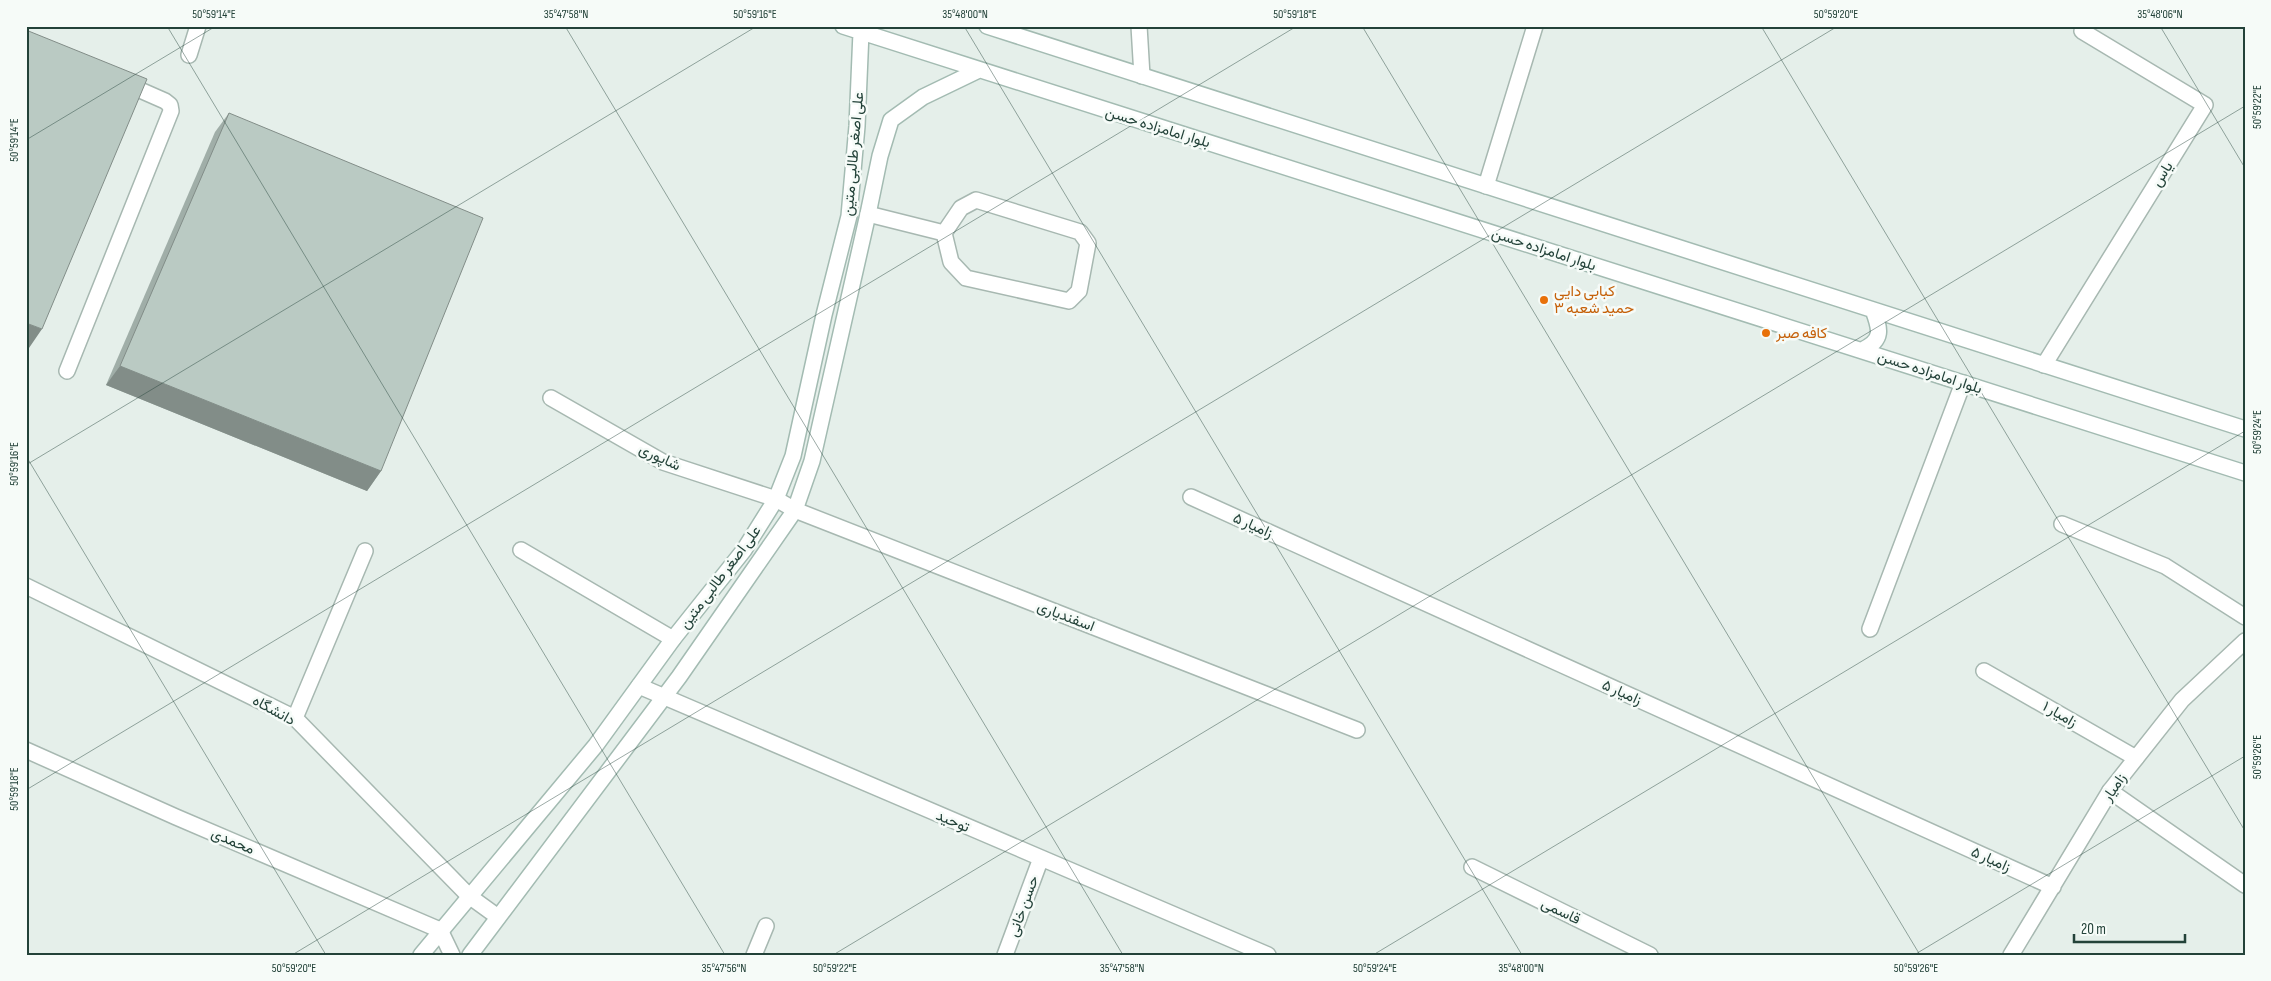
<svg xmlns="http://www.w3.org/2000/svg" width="2271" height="981" viewBox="0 0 2271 981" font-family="'Sofia Sans Condensed',Vazirmatn,sans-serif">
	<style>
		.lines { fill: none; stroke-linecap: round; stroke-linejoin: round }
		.lane-casing { stroke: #a7b8b1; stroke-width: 18 }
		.street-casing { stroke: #a7b8b1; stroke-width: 18 }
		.secondary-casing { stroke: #a3bbb2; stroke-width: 18 }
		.lane { stroke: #fff; stroke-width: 15 }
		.street { stroke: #fff; stroke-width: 15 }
		.secondary { stroke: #fff; stroke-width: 15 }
		.wall { fill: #a0aea8 }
		.shaded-wall { fill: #828d88 }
		.building { fill: #bacac3; stroke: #828d88 }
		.ticks { fill: none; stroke: #234239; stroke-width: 1; stroke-opacity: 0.45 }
		.food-dot { fill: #e8710a; stroke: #f6fbf8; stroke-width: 2 }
		.labels { text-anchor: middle; stroke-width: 5; stroke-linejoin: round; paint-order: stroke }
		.street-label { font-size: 15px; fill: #234239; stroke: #f6fbf8 }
		.food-label { font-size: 15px; fill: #c56008; stroke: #f6fbf8; text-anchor: start }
		.neatline { fill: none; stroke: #234239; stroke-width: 2 }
		.ticks-label { font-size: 12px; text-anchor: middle; fill: #234239 }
	</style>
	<rect width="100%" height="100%" fill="#e5efea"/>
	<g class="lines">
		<g class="lane-casing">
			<path id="lane" d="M 1139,26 L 1142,76
				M 976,200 L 1080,232 L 1088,243 L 1079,291 L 1069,301 L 966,278 L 951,262 L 944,233 L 961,208 Z
				M 868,214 L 944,233
				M 551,398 L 663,462 L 776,499
				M 1870,629 L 1963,383
				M 1984,671 L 2136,758
				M 2110,791 L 2245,885
				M 754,955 L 766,926"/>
		</g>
		<g class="street-casing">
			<path id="street" d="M 189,55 L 198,26
				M 1486,186 L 1535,26
				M 2044,365 L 2205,105 L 2082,31
				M 67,371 L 171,111 L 170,105 L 165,101 L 124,83
				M 1191,497 L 2053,887
				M 776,499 L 795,510 L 1357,730
				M 2062,524 L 2165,566 L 2245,617
				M 521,550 L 673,639
				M 26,586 L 295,718 L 469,896 L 498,917
				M 639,686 L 1268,955
				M 295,718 L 365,551
				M 26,750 L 176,817 L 440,930 L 452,955
				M 1472,867 L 1650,955
				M 1005,955 L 1041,858
				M 2011,955 L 2110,791 L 2182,700 L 2245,641"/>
		</g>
		<g class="secondary-casing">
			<path id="secondary" d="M 843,26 L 2245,473
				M 987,26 L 2245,429
				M 1862,350 C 1884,340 1880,329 1873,310
				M 421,955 L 596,745 L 673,639 L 744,550 L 776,499 L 793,456 L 824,315 L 849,216 L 857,126 L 861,32
				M 470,955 L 679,677 L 795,510 L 812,461 L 868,214 L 880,156 L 891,120 L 923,97 L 979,70"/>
		</g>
		<use href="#lane" class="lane"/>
		<use href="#street" class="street"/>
		<use href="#secondary" class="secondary"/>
	</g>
	<path class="wall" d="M 229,113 L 381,471 L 367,491 L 106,385 L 215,132 Z"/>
	<path class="shaded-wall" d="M 26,323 L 42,329 L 29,348 L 26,347 Z
		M 120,366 L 381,471 L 367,491 L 106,385 Z"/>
	<path class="building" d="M 26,30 L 147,79 L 42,329 L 26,323 Z
		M 229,113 L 483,218 L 381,471 L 120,366 Z"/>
	<path class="ticks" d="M 167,26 L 725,955M 565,26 L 1123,955M 964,26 L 1522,955M 1362,26 L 1920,955M 1761,26 L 2245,831M 2160,26 L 2245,168M 26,140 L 216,26M 26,456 L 326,955M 26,465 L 757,26M 26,790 L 1297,26M 292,955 L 1838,26M 833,955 L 2245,106M 1373,955 L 2245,431M 1914,955 L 2245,756"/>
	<g class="food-dot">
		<circle cx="1544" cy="300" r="5"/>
		<circle cx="1766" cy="333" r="5"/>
	</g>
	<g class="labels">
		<g class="street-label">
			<text transform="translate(1158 127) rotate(17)" y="5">بلوار امامزاده حسن</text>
			<text transform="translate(853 154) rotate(-85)" y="5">علی اصغر طالبی متین</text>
			<text transform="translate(2162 174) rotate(-58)" y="5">یاس</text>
			<text transform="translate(1544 249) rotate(18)" y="5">بلوار امامزاده حسن</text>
			<text transform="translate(1930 372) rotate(18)" y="5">بلوار امامزاده حسن</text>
			<text transform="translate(660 457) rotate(25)" y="5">شاپوری</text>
			<text transform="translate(1253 525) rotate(24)" y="5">زامیار ۵</text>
			<text transform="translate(720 577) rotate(-53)" y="5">علی اصغر طالبی متین</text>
			<text transform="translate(1066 616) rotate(21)" y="5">اسفندیاری</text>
			<text transform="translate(1622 692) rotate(24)" y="5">زامیار ۵</text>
			<text transform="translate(274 710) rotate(29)" y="5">دانشگاه</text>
			<text transform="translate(2060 714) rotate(30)" y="5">زامیار ۱</text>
			<text transform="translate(2114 787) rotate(-55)" y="5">زامیار</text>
			<text transform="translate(953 821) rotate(23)" y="5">توحید</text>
			<text transform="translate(233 841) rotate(23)" y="5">محمدی</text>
			<text transform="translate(1991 859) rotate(24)" y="5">زامیار ۵</text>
			<text transform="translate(1023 906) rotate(-70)" y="5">حسن خانی</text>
			<text transform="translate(1561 911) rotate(26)" y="5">قاسمی</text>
		</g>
		<g class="food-label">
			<text x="1554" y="296">کبابی دایی<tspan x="1554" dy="17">حمید شعبه ۳</tspan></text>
			<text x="1776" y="338">کافه صبر</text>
		</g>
	</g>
	<rect width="2271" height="981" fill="none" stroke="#f6fbf8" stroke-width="55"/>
	<path d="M2074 934v8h111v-8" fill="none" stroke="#234239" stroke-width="2.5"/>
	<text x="2081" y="934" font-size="15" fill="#234239" stroke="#f6fbf8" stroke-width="4" paint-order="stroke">20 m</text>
	<rect x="28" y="28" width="2216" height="926" class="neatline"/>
	<g class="ticks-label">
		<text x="214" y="18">50°59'14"E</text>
		<text x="566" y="18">35°47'58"N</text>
		<text x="755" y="18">50°59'16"E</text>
		<text x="965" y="18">35°48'00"N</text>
		<text x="1295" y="18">50°59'18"E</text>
		<text x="1836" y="18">50°59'20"E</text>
		<text x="2160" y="18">35°48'06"N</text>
		<text transform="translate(2257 107) rotate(-90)" y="4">50°59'22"E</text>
		<text transform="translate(14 140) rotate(-90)" y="4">50°59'14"E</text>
		<text transform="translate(2257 432) rotate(-90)" y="4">50°59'24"E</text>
		<text transform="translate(14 464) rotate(-90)" y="4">50°59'16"E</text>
		<text transform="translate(2257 757) rotate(-90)" y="4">50°59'26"E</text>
		<text transform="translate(14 789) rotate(-90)" y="4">50°59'18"E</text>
		<text x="294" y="972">50°59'20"E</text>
		<text x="724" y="972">35°47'56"N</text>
		<text x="835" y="972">50°59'22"E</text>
		<text x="1122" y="972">35°47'58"N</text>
		<text x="1375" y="972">50°59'24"E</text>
		<text x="1521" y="972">35°48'00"N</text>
		<text x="1916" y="972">50°59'26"E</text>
	</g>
</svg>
